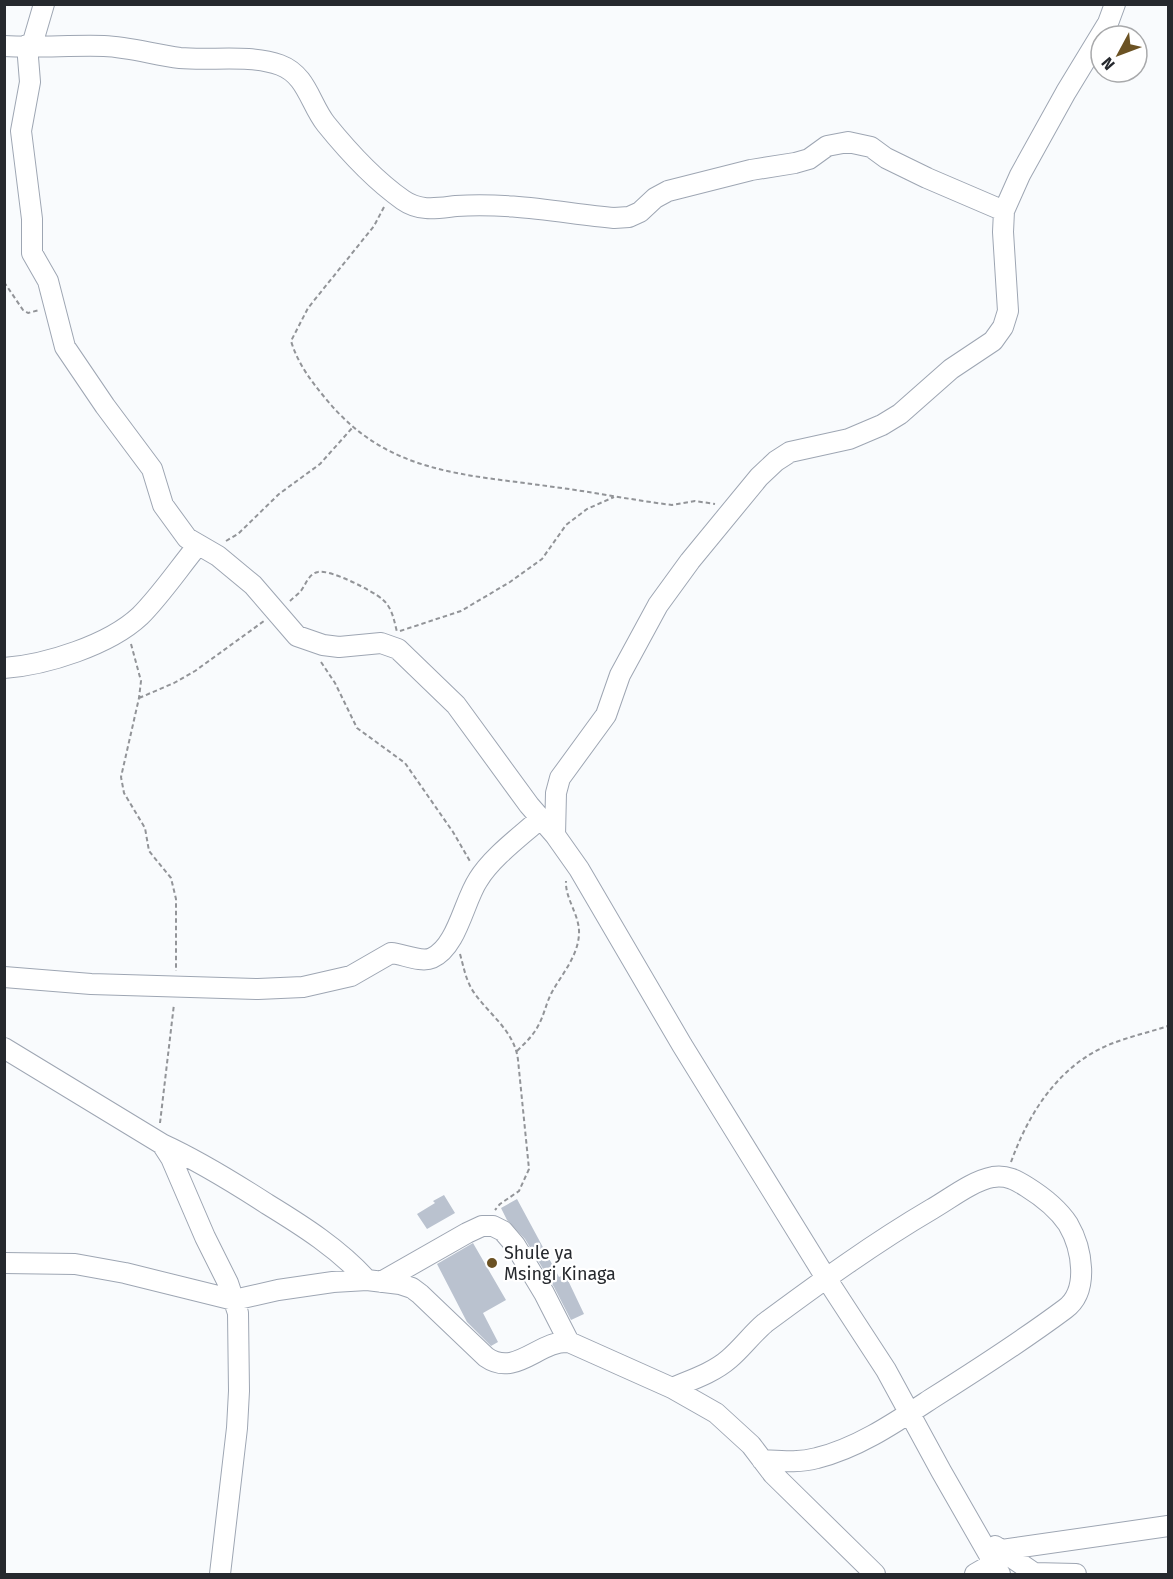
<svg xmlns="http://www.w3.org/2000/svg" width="1173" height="1579" viewBox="0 0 1173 1579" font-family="'Fira Sans',sans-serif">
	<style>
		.building { fill: #bac2cf }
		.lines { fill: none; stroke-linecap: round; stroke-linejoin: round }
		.minor-casing { stroke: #9ea6b3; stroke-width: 22 }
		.path { stroke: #929498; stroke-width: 2; stroke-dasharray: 4.5 3; stroke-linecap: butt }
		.minor { stroke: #fff; stroke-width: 20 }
		.poi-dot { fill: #6b5223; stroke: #fff; stroke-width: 2 }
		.labels { text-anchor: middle; stroke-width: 4.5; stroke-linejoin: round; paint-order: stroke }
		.poi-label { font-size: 18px; fill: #26292e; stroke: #fff; text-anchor: start }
	</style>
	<rect width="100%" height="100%" fill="#f9fbfd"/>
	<path class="building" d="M 444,1195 L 455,1213 L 427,1229 L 417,1214 L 435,1203 L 433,1201 Z
		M 517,1199 L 559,1277 L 565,1274 L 584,1314 L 571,1320 L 554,1287 L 525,1239 L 507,1220 L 501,1208 Z
		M 473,1243 L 506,1300 L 483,1313 L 498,1342 L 491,1346 L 467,1322 L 437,1264 Z"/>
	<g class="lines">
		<g class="minor-casing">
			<path id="minor" d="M 27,45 L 30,82 L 21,131 L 32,219 L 32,253 L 48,281 L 65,347 L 105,406 L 152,469 L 163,505 L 187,538 L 218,556 L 253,585 L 297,636 L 323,645 L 339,647 L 381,643 L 398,649 L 456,705 L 529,805 L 555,835 L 579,869 L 682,1045 L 826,1278 L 886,1370 L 941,1471 L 1000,1574
				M 32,45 L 44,4
				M 4,46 C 37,48 71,45 104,46 C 130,47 155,55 180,58 C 212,61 249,54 280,65 C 307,75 310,104 326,124 C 347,150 376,181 403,200 C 420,212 438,208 456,206 C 509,202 562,213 614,218 L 629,217 L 640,212 L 655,198 L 668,191 L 751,170 L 795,163 L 809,159 L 827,146 L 848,142 L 871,147 L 886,158 L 927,178 L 1004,211
				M 4,668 C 46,665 109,645 140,616 C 161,595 179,568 198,545
				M 555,835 L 556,793 L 560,778 L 606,715 L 620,675 L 658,605 L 690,561 L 759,477 L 776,461 L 790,452 L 849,439 L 882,425 L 900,414 L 951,369 L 993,341 L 1003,327 L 1008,311 L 1003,232 L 1004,211 L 1020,175 L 1066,92 L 1108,23 L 1115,4
				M 4,977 L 91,984 L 258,989 L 303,987 L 351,976 L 391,953 C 403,954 421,963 432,958 C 457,947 464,901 478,880 C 492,857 521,836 541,818
				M 4,1048 L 162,1144 L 171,1158 L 205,1237 L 228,1283 L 238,1313 L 239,1391 L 237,1428 L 220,1574
				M 162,1144 C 199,1161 233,1182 267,1204 C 303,1226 339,1249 367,1280
				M 4,1263 L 75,1264 L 125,1273 L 234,1300 L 278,1290 L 333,1282 L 367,1280 L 400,1284 L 412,1288 L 420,1294 L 486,1357 C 516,1378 539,1340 569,1342 L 672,1388 L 716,1413 L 751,1445 L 773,1474 L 875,1574
				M 381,1282 L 467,1233 L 482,1226 L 493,1226 L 503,1231 L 515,1245 L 544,1293 L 569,1342
				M 672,1388 C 691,1380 713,1373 729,1359 C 742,1348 752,1334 765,1323 C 819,1283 874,1243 932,1209 C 951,1198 972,1181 993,1177 C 1007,1175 1016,1180 1027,1187 C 1043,1197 1058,1209 1068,1224 C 1082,1248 1090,1291 1065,1309 C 1022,1341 977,1370 931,1399 C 896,1422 858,1448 817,1458 C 799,1463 781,1461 762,1460
				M 995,1546 L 1034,1573 L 1076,1574
				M 1002,1550 L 1168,1526
				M 975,1574 L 994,1563"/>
		</g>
		<path class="path" d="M 384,207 L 374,226 L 308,308 L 291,341 C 298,364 311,381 326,399 C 388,475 465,474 554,487 C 593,492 632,500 672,505 L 695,501 L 715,504
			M 4,282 L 23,310 L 28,313 L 39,310
			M 226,541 L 238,534 L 279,494 L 320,464 L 353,427
			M 290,601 C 293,598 297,595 300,592 C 306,585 308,574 318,572 C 330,569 373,591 382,599 C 392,607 394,620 397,632
			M 400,631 L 461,611 L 510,582 L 542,559 L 566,525 L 587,509 L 614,497
			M 131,644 L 141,681 L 139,698 L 121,777 L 124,793 L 145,828 L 149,851 L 171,878 L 176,899 L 176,971
			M 321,662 L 335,683 L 357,728 L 405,763 L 453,832 L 471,863
			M 139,698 L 174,683 L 195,671 L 264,621
			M 460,954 C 464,968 466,982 475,994 C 490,1015 515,1032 518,1060 L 529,1169 L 519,1191 L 500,1204 L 495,1210
			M 517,1051 C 525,1043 533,1036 538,1026 C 544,1016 546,1003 552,992 C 562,974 578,956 579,934 C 580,915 565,899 566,881
			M 160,1123 L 174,1004
			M 1011,1162 C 1027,1118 1052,1076 1094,1052 C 1117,1039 1144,1034 1168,1026"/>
		<use href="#minor" class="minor"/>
	</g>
	<circle class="poi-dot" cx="492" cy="1263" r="6"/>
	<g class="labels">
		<g class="poi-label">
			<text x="504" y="1259">Shule ya<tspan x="504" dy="21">Msingi Kinaga</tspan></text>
		</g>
	</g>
	<rect width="1173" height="1579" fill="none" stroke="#26292e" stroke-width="12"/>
	<g transform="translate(1119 54) rotate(229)"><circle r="28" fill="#ffffff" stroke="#a8a9ab" stroke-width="1.5"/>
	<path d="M0-4.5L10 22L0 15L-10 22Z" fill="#6b5223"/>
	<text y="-9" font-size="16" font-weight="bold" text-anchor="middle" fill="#26292e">N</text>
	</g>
</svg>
